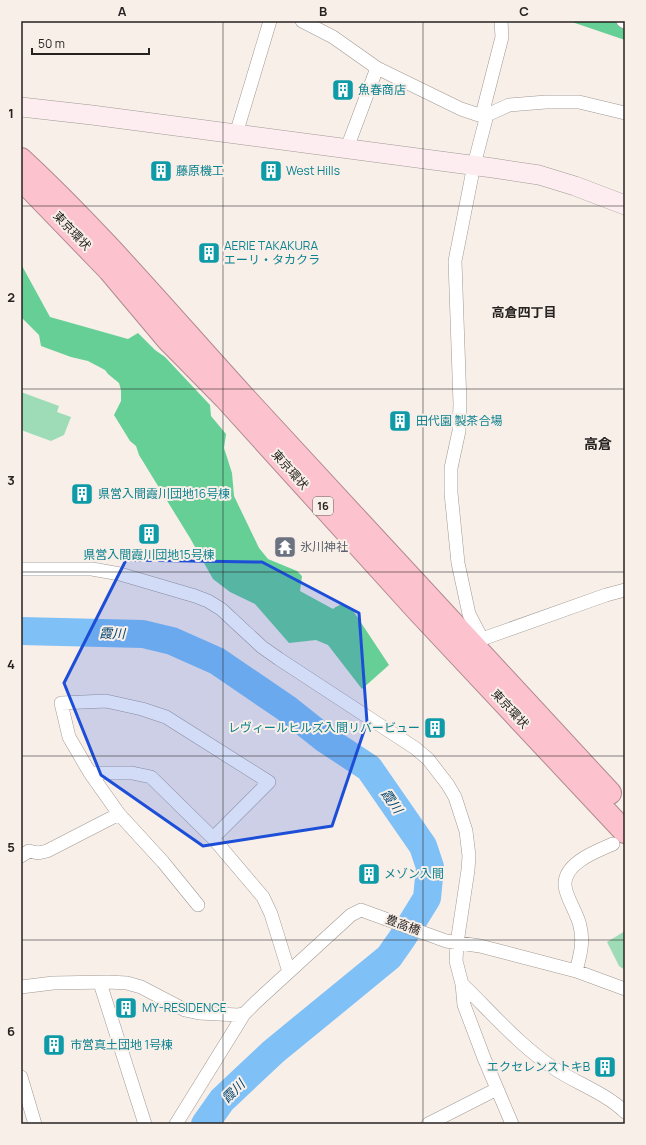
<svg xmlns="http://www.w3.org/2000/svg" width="646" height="1145" viewBox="0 0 646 1145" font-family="Manrope,'Noto Sans JP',sans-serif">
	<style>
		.green { fill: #9ddcb6 }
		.forest { fill: #66cf96 }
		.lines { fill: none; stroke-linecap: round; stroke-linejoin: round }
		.river { stroke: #7fc0f6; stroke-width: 28 }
		.street-casing { stroke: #a09993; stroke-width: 14 }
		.secondary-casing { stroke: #a09993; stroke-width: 20 }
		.highway-casing { stroke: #b18a90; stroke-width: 24 }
		.street { stroke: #fff; stroke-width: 13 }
		.secondary { stroke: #feedf0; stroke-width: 19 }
		.highway { stroke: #fcc2cd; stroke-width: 22 }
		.marked { fill: #1d4ed8; fill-opacity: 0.2; stroke: #1d4ed8; stroke-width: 3; stroke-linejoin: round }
		.grid { fill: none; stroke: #252220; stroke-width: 1; stroke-opacity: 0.55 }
		.labels { text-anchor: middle; stroke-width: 4; stroke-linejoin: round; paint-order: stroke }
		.shield { fill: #f8efe9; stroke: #64605c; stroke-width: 1 }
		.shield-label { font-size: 11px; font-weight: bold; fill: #252220 }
		.culture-label { font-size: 12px; fill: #0d838f; stroke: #f8efe9; text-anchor: start }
		.street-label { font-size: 12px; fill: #252220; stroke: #f8efe9 }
		.worship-label { font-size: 12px; fill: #5b616d; stroke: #f8efe9; text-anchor: start }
		.neighbourhood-label { font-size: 13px; font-weight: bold; fill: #252220; stroke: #f8efe9 }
		.water-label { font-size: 13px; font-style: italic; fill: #00446f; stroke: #f8efe9 }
		.quarter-label { font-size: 14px; font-weight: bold; fill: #252220; stroke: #f8efe9 }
		.neatline { fill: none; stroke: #252220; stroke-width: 1.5 }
		.grid-label { font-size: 13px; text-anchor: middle; font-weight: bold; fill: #252220 }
	</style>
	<rect width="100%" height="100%" fill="#f8efe9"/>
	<path class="green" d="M 21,392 L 59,406 L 57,412 L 71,417 L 64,435 L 51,441 L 21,430 Z
		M 625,931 L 625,970 L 619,966 L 607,942 Z"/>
	<path class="forest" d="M 569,21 L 625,21 L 625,40 Z
		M 21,264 L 50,317 L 128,339 L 138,333 L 155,350 L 165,357 L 210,405 L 211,416 L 226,434 L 224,448 L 232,473 L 234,496 L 259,548 L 268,559 L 297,571 L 302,576 L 300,591 L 333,609 C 341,603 345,604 352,609 L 389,665 L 362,689 L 328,645 L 316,640 L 289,643 L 255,604 L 230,592 L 213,579 L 190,538 L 139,455 L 136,446 L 130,441 L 114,415 L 121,401 L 121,390 L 119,383 L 108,374 L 105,370 L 88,361 L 71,357 L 41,346 L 39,335 L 21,317 Z"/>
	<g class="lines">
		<path class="river" d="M 21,631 L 143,634 L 172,641 L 217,661 L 286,708 L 325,739 L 369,768 L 423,846 L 430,867 L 427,898 L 403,937 L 389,957 L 273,1052 L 222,1100 L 205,1124"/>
		<g class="street-casing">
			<path id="street" d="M 302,21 L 333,37 L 377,68 L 461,109 L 479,115 L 487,115 L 509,105 L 546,102 L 579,102 L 625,113
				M 623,21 L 625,22
				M 236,134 L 270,21
				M 347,148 L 377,68
				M 21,569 L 92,569 L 120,574 L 195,596 L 208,601 L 221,609 L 262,647 L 279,659 L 415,748 L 428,759 L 448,785 L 455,797 L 466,831 L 469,856 L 468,870 L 457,943 L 456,961 L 462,984 L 464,1005 L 484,1058 L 512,1124
				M 482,639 L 469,614 L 458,563 L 451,493 L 451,468 L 459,431 L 460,404 L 455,261 L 474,165 L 487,115 L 484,107 L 502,37 L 501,21
				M 476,644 L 482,639 L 606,595 L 625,590
				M 90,773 L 132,773 L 151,777 L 213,838 L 263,897 L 271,914 L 289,972
				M 21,856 L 29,851 L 38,853 L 47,851 L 119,814
				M 198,905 L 163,862 L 119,814 L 90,773 L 69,737 L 61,703 L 106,701 L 142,709 L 166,717 L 269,782 L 213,838
				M 576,971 C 580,956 584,942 580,926 C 577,912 567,900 565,886 C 563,863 597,851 613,844
				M 100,983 L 145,1124
				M 462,984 C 492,1013 520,1046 555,1069 C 578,1084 605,1093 625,1112
				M 21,987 L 53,983 L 108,982 L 127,983 L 141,987 L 185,1010 L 199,1013 L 238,1015 L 244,1014
				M 21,1077 L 35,1124
				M 176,1124 L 244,1014 L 256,1002 L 351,915 L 361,910 L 446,941 L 480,946 L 576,971 L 625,989
				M 428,1124 L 497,1089"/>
		</g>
		<g class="secondary-casing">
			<path id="secondary" d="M 21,107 L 92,115 L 493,168 L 539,175 L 575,186 L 625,205"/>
		</g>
		<g class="highway-casing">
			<path id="highway" d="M 21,159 C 101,233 171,317 244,397 C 366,529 487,661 610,793
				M 21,179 L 109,270 L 167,339 L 225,398 L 418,611 L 625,832"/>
		</g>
		<use href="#street" class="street"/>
		<use href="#secondary" class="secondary"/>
		<use href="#highway" class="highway"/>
	</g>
	<path class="marked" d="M 126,560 L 262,562 L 359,613 L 367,722 L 332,826 L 203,846 L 101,775 L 64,683 Z"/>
	<path class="grid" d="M 223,21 L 223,1124M 423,21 L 423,1124M 21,206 L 625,206M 21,389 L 625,389M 21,572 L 625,572M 21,756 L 625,756M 21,940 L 625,940"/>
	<defs>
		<g id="building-square" transform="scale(1.15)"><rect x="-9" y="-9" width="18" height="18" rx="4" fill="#0f9aa8" stroke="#f8efe9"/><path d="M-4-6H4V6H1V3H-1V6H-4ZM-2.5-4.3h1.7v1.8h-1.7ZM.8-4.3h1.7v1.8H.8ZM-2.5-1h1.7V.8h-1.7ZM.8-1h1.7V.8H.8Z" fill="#fff"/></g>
		<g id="temple-square" transform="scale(1.15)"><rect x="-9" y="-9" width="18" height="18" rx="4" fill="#6b7280" stroke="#f8efe9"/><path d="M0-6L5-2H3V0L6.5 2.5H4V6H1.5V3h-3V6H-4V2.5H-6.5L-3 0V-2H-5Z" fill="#fff"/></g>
	</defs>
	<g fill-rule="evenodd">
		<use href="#building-square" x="343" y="90"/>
		<use href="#building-square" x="161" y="171"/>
		<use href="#building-square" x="271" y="171"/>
		<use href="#building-square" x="209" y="253"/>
		<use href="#building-square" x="400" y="421"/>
		<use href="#building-square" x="82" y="494"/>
		<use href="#building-square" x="149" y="534"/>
		<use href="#temple-square" x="285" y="547"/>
		<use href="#building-square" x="435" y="728"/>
		<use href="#building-square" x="369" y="874"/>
		<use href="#building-square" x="126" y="1008"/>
		<use href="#building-square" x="54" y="1045"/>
		<use href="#building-square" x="605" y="1067"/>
	</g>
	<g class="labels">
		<rect class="shield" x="313" y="497" width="20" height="18" rx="3"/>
		<g class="shield-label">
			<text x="323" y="510">16</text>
		</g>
		<g class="culture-label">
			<text x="358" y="94">魚春商店</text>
			<text x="176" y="175">藤原機工</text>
			<text x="286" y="175">West Hills</text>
			<text x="224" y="250">AERIE TAKAKURA<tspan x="224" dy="14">エーリ・タカクラ</tspan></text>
			<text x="416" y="425">田代園 製茶合場</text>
			<text x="98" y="498">県営入間霞川団地16号棟</text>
			<text x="149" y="559" text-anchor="middle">県営入間霞川団地15号棟</text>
			<text x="420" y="732" text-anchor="end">レヴィールヒルズ入間リバービュー</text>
			<text x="384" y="878">メゾン入間</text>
			<text x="142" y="1012">MY-RESIDENCE</text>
			<text x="70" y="1049">市営真土団地 1号棟</text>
			<text x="590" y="1071" text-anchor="end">エクセレンストキB</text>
		</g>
		<g class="street-label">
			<text transform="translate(72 231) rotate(46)" y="4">東京環状</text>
			<text transform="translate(290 470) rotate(48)" y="4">東京環状</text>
			<text transform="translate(510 709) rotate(47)" y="4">東京環状</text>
			<text transform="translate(403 925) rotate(20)" y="4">豊高橋</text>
		</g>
		<g class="worship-label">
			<text x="300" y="551">氷川神社</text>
		</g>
		<g class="neighbourhood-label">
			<text x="524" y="317">高倉四丁目</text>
		</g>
		<g class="water-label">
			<text transform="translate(112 633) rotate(1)" y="5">霞川</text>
			<text transform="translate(392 801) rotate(55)" y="5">霞川</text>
			<text transform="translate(233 1091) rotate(-45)" y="5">霞川</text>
		</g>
		<g class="quarter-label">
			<text x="598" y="449">高倉</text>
		</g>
	</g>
	<rect width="646" height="1145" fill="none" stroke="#f8efe9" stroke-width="44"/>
	<path d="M32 48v6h117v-6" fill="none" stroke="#252220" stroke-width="2"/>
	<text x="38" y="48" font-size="12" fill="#252220" stroke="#f8efe9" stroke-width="3" paint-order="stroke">50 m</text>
	<rect x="22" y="22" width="602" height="1101" class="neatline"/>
	<g class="grid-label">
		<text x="122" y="16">A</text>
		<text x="323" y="16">B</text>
		<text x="524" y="16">C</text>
		<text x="11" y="118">1</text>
		<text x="11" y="302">2</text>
		<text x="11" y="485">3</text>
		<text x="11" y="669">4</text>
		<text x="11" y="852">5</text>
		<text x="11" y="1036">6</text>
	</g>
</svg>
